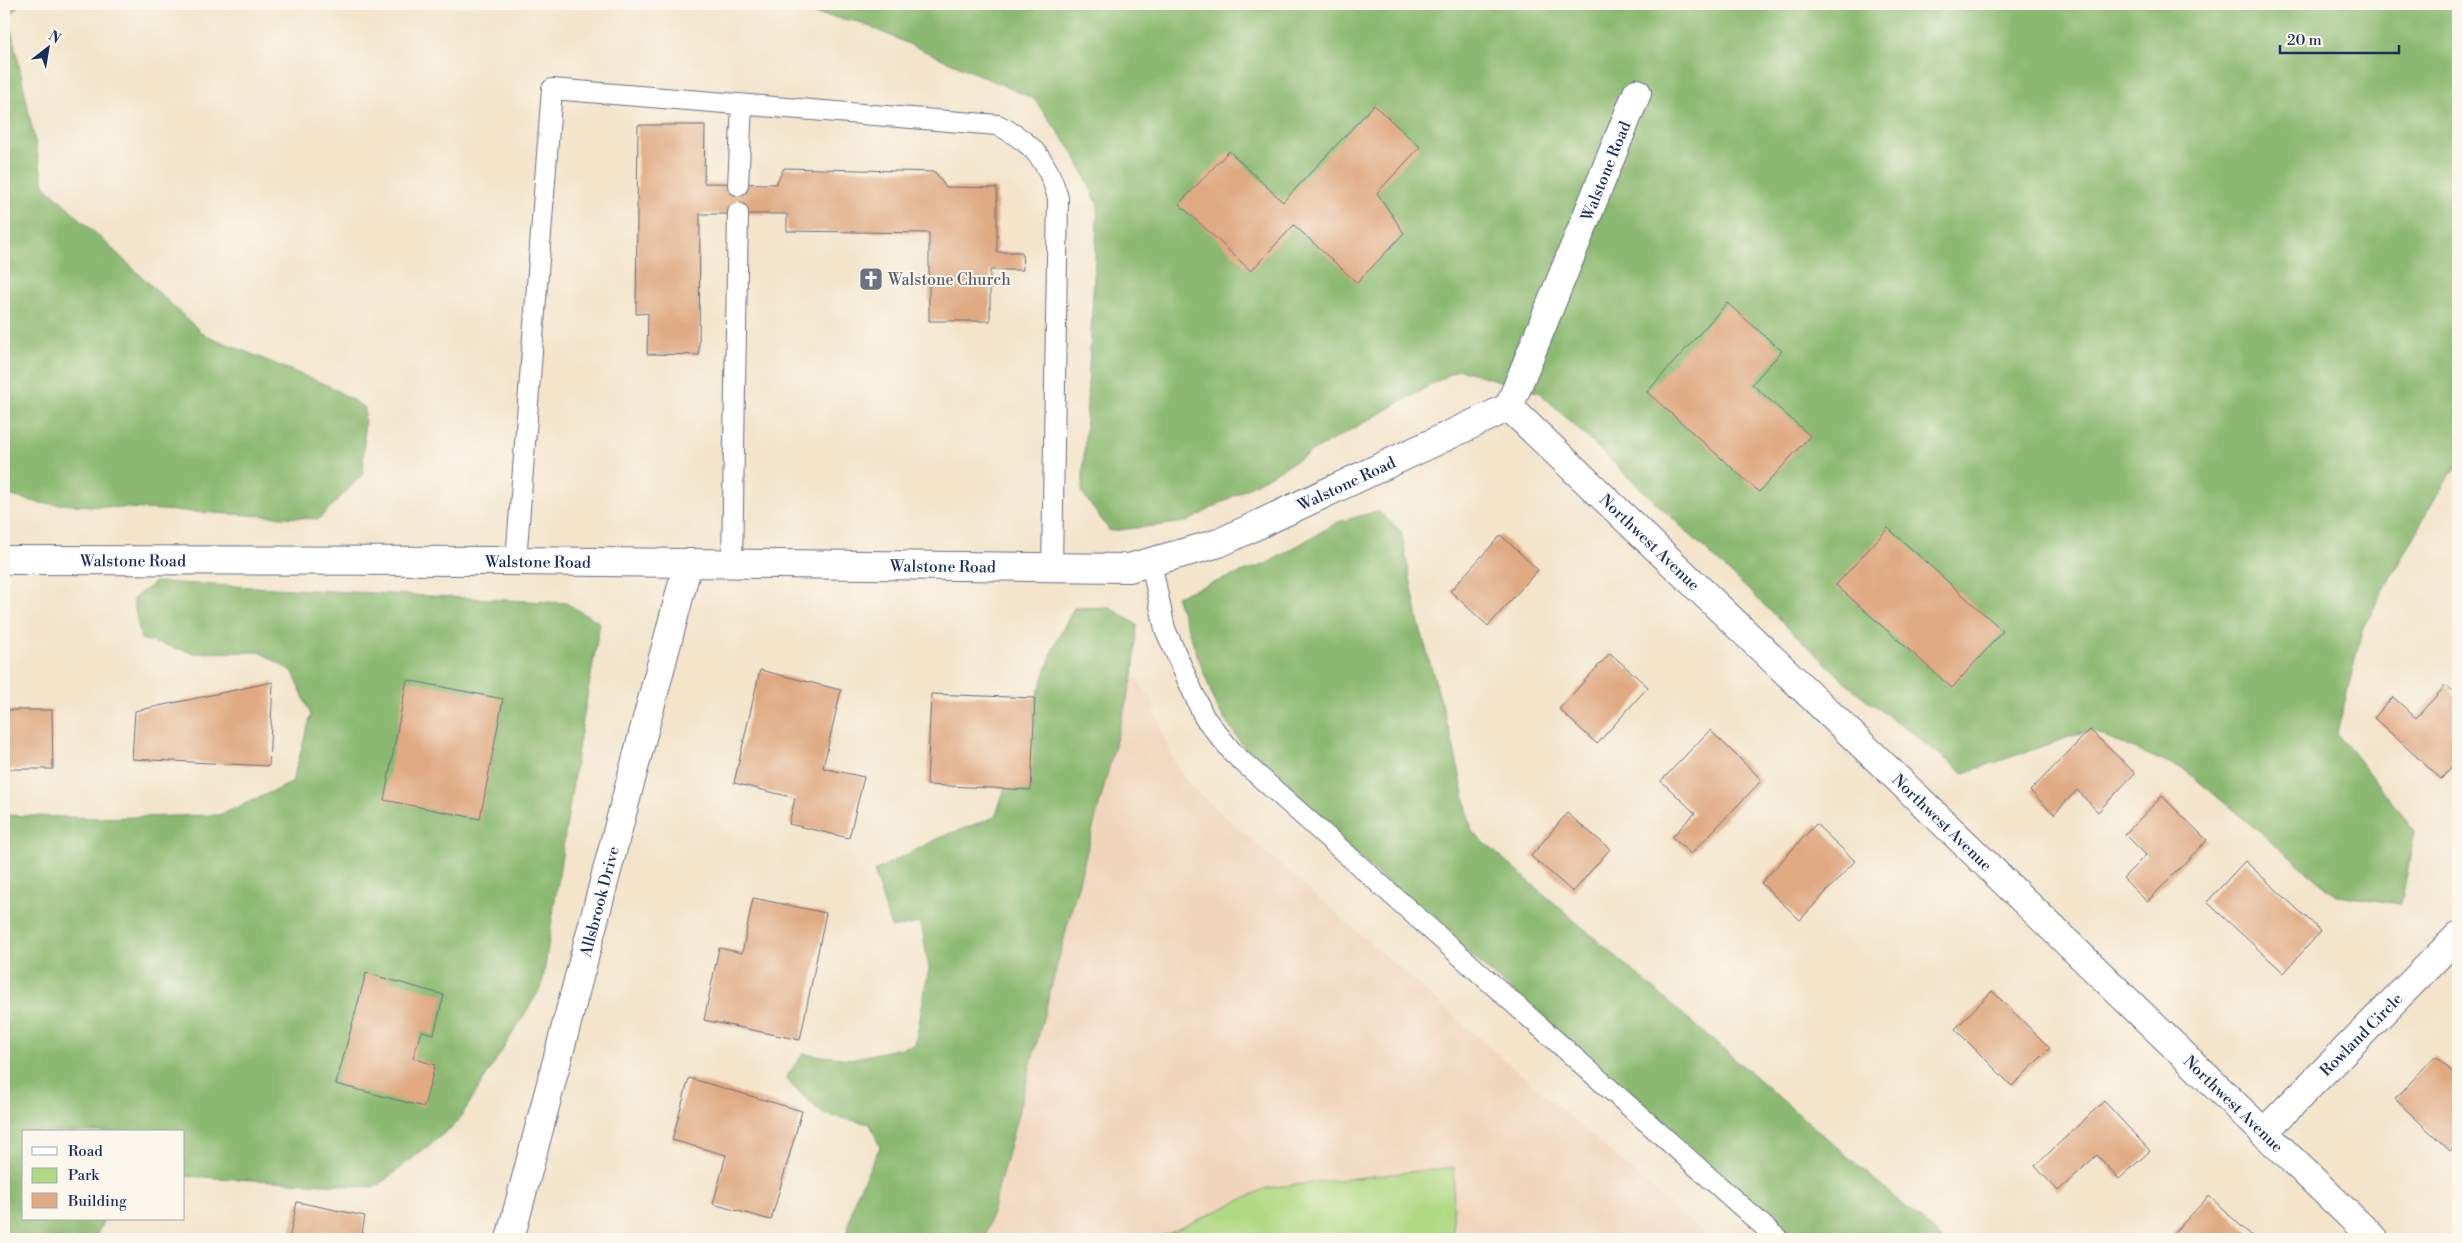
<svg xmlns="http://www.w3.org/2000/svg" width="2462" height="1243" viewBox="0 0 2462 1243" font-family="'Libre Bodoni',serif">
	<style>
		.built { fill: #f0d5bc }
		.green { fill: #b0d983; stroke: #668470 }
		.forest { fill: #8cb971; stroke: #547468 }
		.building { fill: #dfa981 }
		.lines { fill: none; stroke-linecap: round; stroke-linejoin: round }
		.service-casing { stroke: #676e84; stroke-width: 22 }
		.minor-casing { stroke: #676e84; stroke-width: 30 }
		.tertiary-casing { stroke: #676e84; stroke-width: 30 }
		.service { stroke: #fff; stroke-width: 20 }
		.minor { stroke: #fff; stroke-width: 28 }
		.tertiary { stroke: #fff; stroke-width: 28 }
		.labels { text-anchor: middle; stroke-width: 4; stroke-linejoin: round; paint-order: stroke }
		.street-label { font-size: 16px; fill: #1b2f5e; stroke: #fbf7ec }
		.worship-label { font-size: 16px; fill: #5b616d; stroke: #fbf7ec; text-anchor: start }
	</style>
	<rect width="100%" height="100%" fill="#fbf7ec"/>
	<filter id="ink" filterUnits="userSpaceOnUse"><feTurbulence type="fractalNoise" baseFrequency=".02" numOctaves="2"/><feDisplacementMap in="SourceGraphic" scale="10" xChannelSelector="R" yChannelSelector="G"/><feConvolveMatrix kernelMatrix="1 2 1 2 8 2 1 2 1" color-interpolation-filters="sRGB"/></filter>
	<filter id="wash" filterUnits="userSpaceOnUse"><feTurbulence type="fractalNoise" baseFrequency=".0096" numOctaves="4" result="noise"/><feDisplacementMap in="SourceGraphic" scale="20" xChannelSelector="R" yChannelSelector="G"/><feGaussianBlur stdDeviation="1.12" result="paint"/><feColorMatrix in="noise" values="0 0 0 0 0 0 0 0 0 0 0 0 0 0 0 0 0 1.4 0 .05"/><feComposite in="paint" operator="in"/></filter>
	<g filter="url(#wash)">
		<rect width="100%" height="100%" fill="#f3e4ca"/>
		<path class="built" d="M 1133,676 L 1152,700 L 1164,739 L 1182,777 L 1214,807 L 1710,1239 L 985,1239 Z"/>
		<path class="green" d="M 1454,1167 L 1453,1239 L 1157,1239 L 1266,1188 Z"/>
		<path class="forest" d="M 4,4 L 19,4 L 9,18 L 44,185 L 203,334 L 331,387 L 365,408 L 363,474 L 319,519 L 40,503 L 4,494 Z
			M 762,4 L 2458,4 L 2458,463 L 2435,498 L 2363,627 L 2337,733 L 2415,831 L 2401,904 L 2336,895 L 2186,771 L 2090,730 L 1964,773 L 1854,690 L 1540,393 L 1459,369 L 1187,522 L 1110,531 L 1082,493 L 1098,205 L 1075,155 L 1034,99 L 859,22 Z
			M 1378,511 L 1401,531 L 1419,624 L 1454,748 L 1472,832 L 1943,1239 L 1796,1239 L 1261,773 L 1216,706 L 1176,596 L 1266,564 L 1338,522 Z
			M 155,582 L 566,603 L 600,623 L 578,749 L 542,986 L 457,1123 L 376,1187 L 184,1176 L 184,1132 L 24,1132 L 24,1219 L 104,1219 L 95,1239 L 4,1239 L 4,815 L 95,818 L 219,815 L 292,783 L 311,715 L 293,672 L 260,652 L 194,653 L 141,639 L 133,599 Z
			M 1110,607 L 1137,625 L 1133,676 L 985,1239 L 845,1239 L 855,1198 L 880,1147 L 870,1124 L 823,1114 L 785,1079 L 803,1054 L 850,1059 L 915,1045 L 929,968 L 921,923 L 891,928 L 874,871 L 943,836 L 995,817 L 1055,644 L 1074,608 Z"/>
		<g id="blocks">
			<path class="building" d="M 1374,105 L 1420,147 L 1377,193 L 1404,233 L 1357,283 L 1294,225 L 1251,271 L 1179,204 L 1229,151 L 1283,202 Z
				M 638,125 L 705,125 L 704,183 L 776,184 L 784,168 L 935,172 L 946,187 L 997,188 L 997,252 L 1022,252 L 1023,270 L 990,270 L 990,321 L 929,321 L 929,233 L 787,231 L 787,214 L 700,214 L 699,355 L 647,354 L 648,313 L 636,314 Z
				M 1727,303 L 1782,351 L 1752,384 L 1810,436 L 1759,492 L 1647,392 Z
				M 1888,528 L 2003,631 L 1952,688 L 1836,585 Z
				M 1501,535 L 1538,570 L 1488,626 L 1450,591 Z
				M 1610,653 L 1648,687 L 1597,744 L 1559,709 Z
				M 760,670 L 841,690 L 823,768 L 864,777 L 849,838 L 789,824 L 795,798 L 734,783 Z
				M 407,680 L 503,699 L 480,819 L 384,800 Z
				M 273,682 L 269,766 L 132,759 L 135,711 Z
				M 2446,685 L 2458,696 L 2458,761 L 2441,779 L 2374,718 L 2393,697 L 2416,718 Z
				M 931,694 L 1035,698 L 1031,790 L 927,785 Z
				M 4,710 L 52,710 L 53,769 L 4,769 Z
				M 1710,730 L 1762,780 L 1691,854 L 1672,837 L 1695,813 L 1661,781 Z
				M 2090,730 L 2135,773 L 2098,812 L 2077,790 L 2054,814 L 2030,791 Z
				M 2162,796 L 2207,840 L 2147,902 L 2123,878 L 2146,855 L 2125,834 Z
				M 1567,813 L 1610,849 L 1573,892 L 1531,856 Z
				M 1816,824 L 1855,861 L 1800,920 L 1761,883 Z
				M 2245,861 L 2321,931 L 2284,973 L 2207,902 Z
				M 753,898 L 826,913 L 800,1040 L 704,1020 L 719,948 L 742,953 Z
				M 366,973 L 444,995 L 434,1034 L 421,1031 L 413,1058 L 435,1065 L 424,1107 L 336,1084 Z
				M 1992,991 L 2050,1048 L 2012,1086 L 1955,1029 Z
				M 2435,1056 L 2458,1077 L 2458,1142 L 2450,1151 L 2395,1099 Z
				M 689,1078 L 802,1111 L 771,1220 L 713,1204 L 726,1155 L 672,1140 Z
				M 2104,1101 L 2150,1151 L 2119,1179 L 2097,1155 L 2058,1191 L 2035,1166 Z
				M 2209,1196 L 2255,1239 L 2168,1239 Z
				M 297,1202 L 365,1216 L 361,1239 L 289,1239 Z"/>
		</g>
	</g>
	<g filter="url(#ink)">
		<use href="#blocks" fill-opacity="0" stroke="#676e84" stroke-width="1"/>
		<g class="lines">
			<g class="service-casing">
				<path id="service" d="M 738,185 L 742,105
					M 516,561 L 552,89 L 998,125 C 1033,143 1048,161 1058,198 L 1052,567
					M 1151,562 L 1165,629 L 1204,717 L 1234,754 L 1778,1239
					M 732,564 L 738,213"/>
			</g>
			<g class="minor-casing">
				<g id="minor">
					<path id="s1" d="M 1509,407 L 1637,93"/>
					<path id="s2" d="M 2263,1133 L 2458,936"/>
					<path id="s3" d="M 510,1239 L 688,563"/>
				</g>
			</g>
			<g class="tertiary-casing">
				<g id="tertiary">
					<path id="s4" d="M 4,560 L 516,561 L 1129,568 L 1219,543 L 1509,407 L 1897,778 L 2374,1239"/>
				</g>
			</g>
			<use href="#service" class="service"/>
			<use href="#minor" class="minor"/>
			<use href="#tertiary" class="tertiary"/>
		</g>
	</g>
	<defs>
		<g id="church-square" transform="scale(1.25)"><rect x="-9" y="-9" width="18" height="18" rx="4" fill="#6b7280" stroke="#fbf7ec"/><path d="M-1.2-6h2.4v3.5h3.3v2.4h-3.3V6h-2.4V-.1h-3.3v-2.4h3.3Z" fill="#fff"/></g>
	</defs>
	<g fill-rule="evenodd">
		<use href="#church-square" x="871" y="279"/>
	</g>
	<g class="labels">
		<g class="street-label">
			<text dy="6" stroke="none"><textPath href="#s1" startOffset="255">Walstone Road</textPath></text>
			<text dy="6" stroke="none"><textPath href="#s4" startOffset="1359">Walstone Road</textPath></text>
			<text dy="6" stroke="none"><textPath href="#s4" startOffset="1734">Northwest Avenue</textPath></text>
			<text dy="6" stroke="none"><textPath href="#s4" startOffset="129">Walstone Road</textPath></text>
			<text dy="6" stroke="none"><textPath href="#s4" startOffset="534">Walstone Road</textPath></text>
			<text dy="6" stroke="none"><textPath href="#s4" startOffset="939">Walstone Road</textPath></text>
			<text dy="6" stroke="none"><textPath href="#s4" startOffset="2139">Northwest Avenue</textPath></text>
			<text dy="6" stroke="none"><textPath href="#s3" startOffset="349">Allsbrook Drive</textPath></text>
			<text dy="6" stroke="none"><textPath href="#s2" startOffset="139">Rowland Circle</textPath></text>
			<text dy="6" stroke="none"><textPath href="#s4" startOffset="2544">Northwest Avenue</textPath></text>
		</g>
		<g class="worship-label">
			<text x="888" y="285">Walstone Church</text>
		</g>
	</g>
	<rect width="2462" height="1243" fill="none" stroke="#fbf7ec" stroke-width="20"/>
	<rect x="22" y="1130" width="162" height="90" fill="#fbf7ec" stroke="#a1a7b3"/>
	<rect x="32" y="1147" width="25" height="8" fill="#ffffff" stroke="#a1a7b3"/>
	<text x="68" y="1156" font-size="15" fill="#1b2f5e">Road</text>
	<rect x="32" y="1168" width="25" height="15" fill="#b0d983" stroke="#a1a7b3"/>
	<text x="68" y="1180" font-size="15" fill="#1b2f5e">Park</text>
	<rect x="32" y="1193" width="25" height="15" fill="#dfa981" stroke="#a1a7b3"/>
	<text x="68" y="1206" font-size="15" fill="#1b2f5e">Building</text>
	<g transform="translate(48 48) rotate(31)" stroke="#fbf7ec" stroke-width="4" paint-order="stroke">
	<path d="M0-4L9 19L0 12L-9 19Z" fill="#1b2f5e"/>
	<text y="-8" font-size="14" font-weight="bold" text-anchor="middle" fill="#1b2f5e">N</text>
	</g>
	<path d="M2280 45v8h119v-8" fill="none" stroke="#1b2f5e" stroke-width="2.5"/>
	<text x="2287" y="45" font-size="15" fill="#1b2f5e" stroke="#fbf7ec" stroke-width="4" paint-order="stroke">20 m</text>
</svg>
